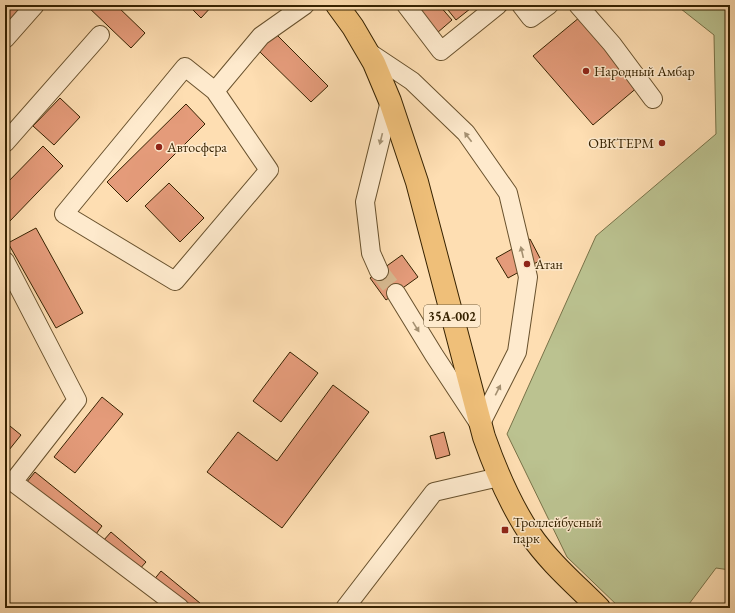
<svg xmlns="http://www.w3.org/2000/svg" width="735" height="613" viewBox="0 0 735 613" font-family="'EB Garamond',serif">
	<style>
		.green { fill: #bbc290; stroke: #787248 }
		.lines { fill: none; stroke-linecap: round; stroke-linejoin: round }
		.stream { stroke: #767f65; stroke-width: 4.5 }
		.building { fill: #e49b7a; stroke: #362201 }
		.minor-tunnel { stroke: #d6b88f; stroke-width: 18; stroke-dasharray: 18 9; stroke-linecap: butt }
		.minor-casing { stroke: #68512d; stroke-width: 20 }
		.highway-casing { stroke: #362201; stroke-width: 24 }
		.minor { stroke: #feeacd; stroke-width: 18 }
		.highway { stroke: #efbf79; stroke-width: 22 }
		.oneway { fill: #a49071 }
		.poi-dot { fill: #8f2418; stroke: #feeacd; stroke-width: 1.5 }
		.labels { text-anchor: middle; stroke-width: 3; stroke-linejoin: round; paint-order: stroke }
		.shield { fill: #feeacd; stroke: #725e3e; stroke-width: 1 }
		.shield-label { font-size: 13px; font-weight: bold; fill: #362201 }
		.poi-label { font-size: 14px; fill: #362201; stroke: #feeacd; text-anchor: start }
	</style>
	<rect width="100%" height="100%" fill="#fedeb2"/>
	<filter id="stains"><feTurbulence type="fractalNoise" baseFrequency=".005" numOctaves="4"/><feColorMatrix values="0 0 0 0 .2 0 0 0 0 .09 0 0 0 0 .02 0 0 0 .5 -.17"/></filter>
	<radialGradient id="worn" r=".72"><stop offset=".6" stop-color="#630" stop-opacity="0"/><stop offset="1" stop-color="#630" stop-opacity=".3"/></radialGradient>
	<path class="green" d="M 676,5 L 730,5 L 730,570 L 716,568 L 686,608 L 620,608 L 567,557 L 507,434 L 596,236 L 716,134 L 714,35 Z"/>
	<g class="lines">
		<path class="stream" d="M 5,597 L 10,608"/>
	</g>
	<path class="building" d="M 5,5 L 25,5 L 9,22 L 5,18 Z
		M 86,5 L 116,5 L 145,33 L 131,48 Z
		M 188,5 L 213,5 L 201,18 Z
		M 412,5 L 439,5 L 452,20 L 437,33 Z
		M 444,5 L 475,5 L 456,20 Z
		M 580,17 L 639,86 L 593,125 L 533,56 Z
		M 276,34 L 328,86 L 311,102 L 259,51 Z
		M 60,98 L 80,117 L 54,145 L 33,126 Z
		M 186,104 L 205,124 L 127,202 L 107,182 Z
		M 43,146 L 63,166 L 9,222 L 5,218 L 5,185 Z
		M 169,183 L 204,218 L 180,242 L 145,206 Z
		M 36,228 L 83,313 L 56,328 L 8,243 Z
		M 530,239 L 541,260 L 508,278 L 496,258 Z
		M 402,255 L 418,277 L 386,300 L 370,278 Z
		M 290,352 L 318,373 L 281,422 L 253,401 Z
		M 333,385 L 369,412 L 282,528 L 207,472 L 238,432 L 277,461 Z
		M 102,397 L 123,414 L 75,473 L 54,457 Z
		M 5,422 L 21,435 L 5,455 Z
		M 444,432 L 450,455 L 436,459 L 430,436 Z
		M 35,472 L 102,526 L 93,538 L 26,483 Z
		M 111,532 L 146,562 L 138,571 L 103,541 Z
		M 161,571 L 206,608 L 187,608 L 153,581 Z"/>
	<g class="lines">
		<path class="minor-tunnel" d="M 379,271 L 396,293"/>
		<g class="minor-casing">
			<path id="minor" d="M 406,5 L 441,51 L 498,5
				M 521,5 L 531,18 L 549,5
				M 578,5 L 612,44 L 653,99
				M 5,39 L 35,5
				M 367,51 L 412,81 L 466,133 L 508,193 L 528,277 L 517,352 L 480,425 L 434,355 L 396,293
				M 185,67 L 215,91 L 269,170 L 175,281 L 64,214 Z
				M 215,91 L 261,36 L 305,5
				M 5,143 L 100,35
				M 5,261 L 77,400 L 13,482 L 180,608
				M 379,271 L 371,253 L 365,202 L 390,101
				M 345,608 L 434,492 L 499,477"/>
		</g>
		<g class="highway-casing">
			<path id="highway" d="M 337,5 L 353,27 L 374,63 L 390,101 L 417,182 L 484,437 C 496,471 510,504 530,534 C 549,562 575,584 599,608"/>
		</g>
		<use href="#minor" class="minor"/>
		<use href="#highway" class="highway"/>
	</g>
	<defs><path id="oneway-solid" d="M-6-.8H1V-3.2L6.5 0L1 3.2V.8H-6Z"/></defs>
	<g class="oneway">
		<use href="#oneway-solid" transform="translate(468 137) rotate(-127)"/>
		<use href="#oneway-solid" transform="translate(381 139) rotate(104)"/>
		<use href="#oneway-solid" transform="translate(522 252) rotate(-103)"/>
		<use href="#oneway-solid" transform="translate(416 327) rotate(58)"/>
		<use href="#oneway-solid" transform="translate(498 390) rotate(-63)"/>
	</g>
	<g class="poi-dot">
		<circle cx="586" cy="71" r="4"/>
		<circle cx="662" cy="143" r="4"/>
		<circle cx="159" cy="147" r="4"/>
		<circle cx="527" cy="264" r="4"/>
		<rect x="501" y="526" width="8" height="8" rx="2"/>
	</g>
	<g class="labels">
		<rect class="shield" x="424" y="305" width="56" height="22" rx="3"/>
		<g class="shield-label">
			<text x="452" y="321">35А-002</text>
		</g>
		<g class="poi-label">
			<text x="594" y="76">Народный Амбар</text>
			<text x="654" y="148" text-anchor="end">ОВКТЕРМ</text>
			<text x="167" y="152">Автосфера</text>
			<text x="535" y="269">Атан</text>
			<text x="513" y="527">Троллейбусный<tspan x="513" dy="16">парк</tspan></text>
		</g>
	</g>
	<rect width="735" height="613" fill="none" stroke="#fedeb2" stroke-width="20"/>
	<rect x="6" y="6" width="723" height="601" fill="none" stroke="#362201" stroke-width="2"/>
	<rect x="10" y="10" width="715" height="593" fill="none" stroke="#362201"/>
	<rect width="100%" height="100%" filter="url(#stains)"/>
	<rect width="100%" height="100%" fill="url(#worn)"/>
</svg>
